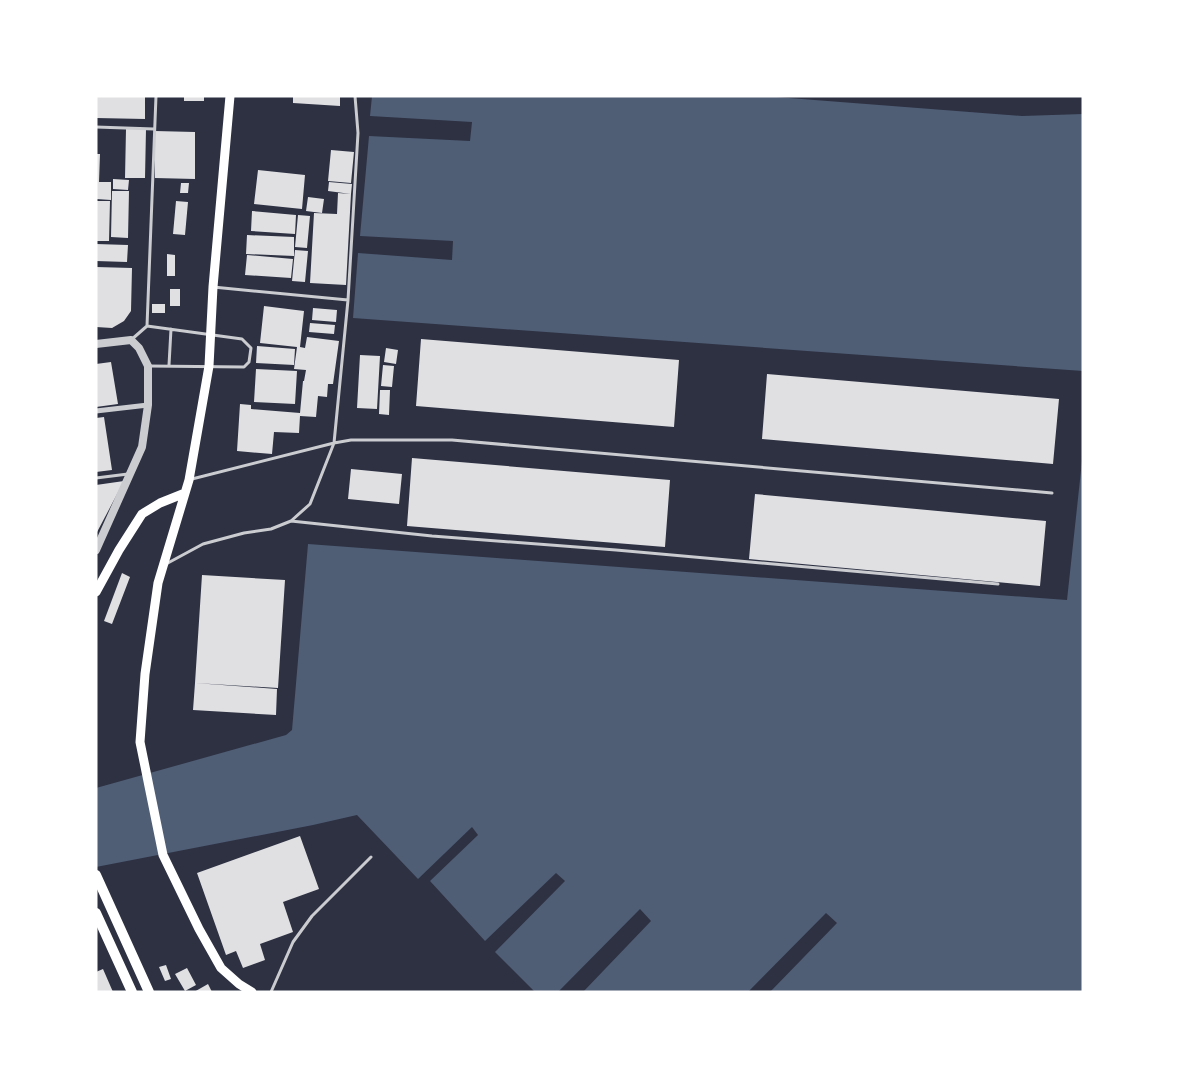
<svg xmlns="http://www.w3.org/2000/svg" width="1179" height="1088" viewBox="0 0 1179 1088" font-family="'Open Sans',sans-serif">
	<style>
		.water { fill: #4f5d75 }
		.building { fill: #e0e0e3 }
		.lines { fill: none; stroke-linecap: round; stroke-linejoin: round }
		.service { stroke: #caccd0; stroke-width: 3 }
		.minor { stroke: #caccd0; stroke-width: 5 }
		.tertiary { stroke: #caccd0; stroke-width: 8 }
		.secondary { stroke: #fff; stroke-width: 9 }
		.primary { stroke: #fff; stroke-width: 10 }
	</style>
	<rect width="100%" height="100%" fill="#2d3142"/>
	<path class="water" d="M 372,96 L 763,96 L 1022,116 L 1083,114 L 1083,371 L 353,318 L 358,253 L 452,260 L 453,241 L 360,236 L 369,136 L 470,141 L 472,122 L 370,116 Z
		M 1083,452 L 1083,992 L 770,992 L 837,923 L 826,913 L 748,992 L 583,992 L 651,921 L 640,909 L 558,992 L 535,992 L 495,952 L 565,881 L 556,873 L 485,941 L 430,881 L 478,835 L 472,827 L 418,879 L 357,815 L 313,825 L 96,867 L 96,788 L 286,735 L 292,730 L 308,544 L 1067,600 Z"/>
	<path class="building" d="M 96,96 L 145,96 L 145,119 L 96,118 Z
		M 184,96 L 204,96 L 204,101 L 184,101 Z
		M 293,96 L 340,96 L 340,106 L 293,103 Z
		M 126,129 L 146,129 L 145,178 L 125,178 Z
		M 155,131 L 195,132 L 195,179 L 155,178 Z
		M 331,150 L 354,152 L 351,183 L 328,181 Z
		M 96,154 L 100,154 L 99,182 L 111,182 L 111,200 L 96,199 Z
		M 258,170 L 305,175 L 302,209 L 254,204 Z
		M 113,179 L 129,180 L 128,190 L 113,189 Z
		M 329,182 L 352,184 L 351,194 L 328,191 Z
		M 181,183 L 189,183 L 188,193 L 180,193 Z
		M 112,191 L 129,191 L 128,238 L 111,237 Z
		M 338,193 L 351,194 L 346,285 L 310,283 L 314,213 L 337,214 Z
		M 308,197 L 324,199 L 322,213 L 306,211 Z
		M 97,201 L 110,201 L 109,241 L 96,241 Z
		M 176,201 L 188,202 L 185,235 L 173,234 Z
		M 252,211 L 296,215 L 295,234 L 251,231 Z
		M 298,215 L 310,216 L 307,248 L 295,247 Z
		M 247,235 L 294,237 L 294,256 L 246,254 Z
		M 96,244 L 128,245 L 127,262 L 96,261 Z
		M 295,250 L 308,251 L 305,282 L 292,281 Z
		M 167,254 L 175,255 L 175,276 L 167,276 Z
		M 247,255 L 293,259 L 291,278 L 245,275 Z
		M 96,267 L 132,268 L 131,311 L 124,321 L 112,328 L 96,327 Z
		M 170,289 L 180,289 L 180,306 L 170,306 Z
		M 152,304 L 165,304 L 165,313 L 152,313 Z
		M 264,306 L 304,311 L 300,347 L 305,348 L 307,337 L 339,341 L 333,384 L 328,384 L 327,397 L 318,396 L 316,417 L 300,416 L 299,433 L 274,432 L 272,454 L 237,451 L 240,404 L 251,405 L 251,409 L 300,413 L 303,381 L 304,381 L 306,370 L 294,369 L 297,347 L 260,343 Z
		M 313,308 L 337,310 L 336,322 L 312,320 Z
		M 310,323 L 335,325 L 334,334 L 309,332 Z
		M 421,339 L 679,360 L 674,427 L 416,406 Z
		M 257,346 L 295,349 L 294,365 L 256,363 Z
		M 386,348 L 398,350 L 396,364 L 384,362 Z
		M 360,355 L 380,356 L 377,409 L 357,408 Z
		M 111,362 L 118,404 L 96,407 L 96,364 Z
		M 383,365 L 394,366 L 392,387 L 381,386 Z
		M 256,369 L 297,371 L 295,404 L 254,402 Z
		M 767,374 L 1059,399 L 1053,464 L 762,439 Z
		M 380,390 L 390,390 L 389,415 L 379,414 Z
		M 104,417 L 112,470 L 96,472 L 96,418 Z
		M 412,458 L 670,480 L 665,547 L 407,526 Z
		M 351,469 L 402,474 L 399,504 L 348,499 Z
		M 124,481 L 96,534 L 96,485 Z
		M 755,494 L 1046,521 L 1040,586 L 749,559 Z
		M 122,573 L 130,577 L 112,624 L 104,621 Z
		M 202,575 L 285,580 L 278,688 L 195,683 Z
		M 195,683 L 277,689 L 276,715 L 193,710 Z
		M 300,836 L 319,889 L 283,902 L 293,932 L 260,944 L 265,960 L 243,968 L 236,951 L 226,955 L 197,873 Z
		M 166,965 L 171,979 L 165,981 L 159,967 Z
		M 187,968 L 196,985 L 185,991 L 175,974 Z
		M 103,969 L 113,992 L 96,992 L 96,972 Z
		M 208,984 L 212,992 L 194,992 Z"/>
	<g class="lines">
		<path class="service" d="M 96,127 L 154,129
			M 348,300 L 358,133 L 355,96
			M 147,326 L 242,339 L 251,348 L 249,362 L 244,367 L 149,366
			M 131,340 L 147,326 L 156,96
			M 169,365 L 171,329
			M 96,478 L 128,474
			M 192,479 L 334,443 L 351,440 L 452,440 L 1052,493
			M 291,521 L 432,536 L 616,550 L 998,584
			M 166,564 L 203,544 L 244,533 L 271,529 L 291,521 L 310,504 L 334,443 L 348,300 L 213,287
			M 271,992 L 293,942 L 312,916 L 371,857"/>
		<path class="minor" d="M 96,411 L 148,405"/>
		<path class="tertiary" d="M 96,344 L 131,340 L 139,348 L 148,366 L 148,405 L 142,447 L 96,550"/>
		<path class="secondary" d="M 230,96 L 213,287 L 209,366 L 189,480 L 158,583 L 145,674 L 140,742 L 163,855 L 199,929 L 221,968 L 239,984 L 252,992
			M 96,592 L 119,550 L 142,514 L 160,503 L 185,493"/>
		<path class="primary" d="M 96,875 L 149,992
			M 96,913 L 132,992"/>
	</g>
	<rect width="1179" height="1088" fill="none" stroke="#ffffff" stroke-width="195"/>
</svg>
